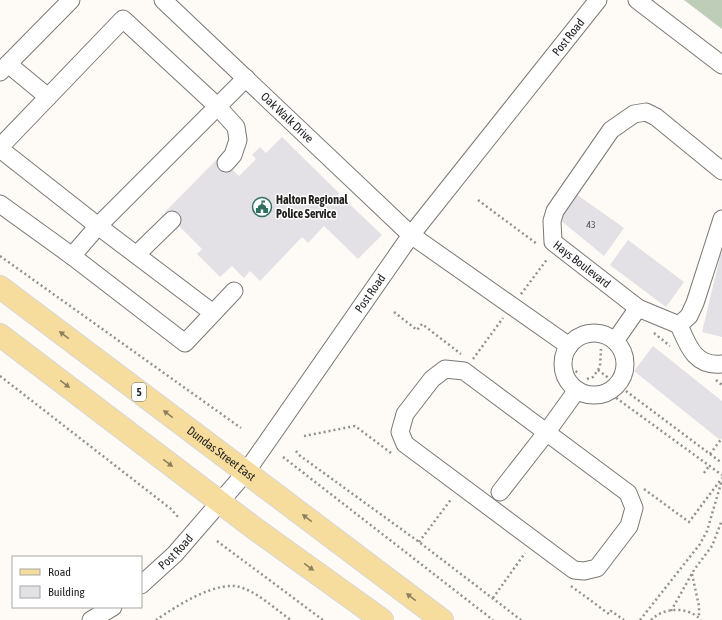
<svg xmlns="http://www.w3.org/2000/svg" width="722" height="620" viewBox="0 0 722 620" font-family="'Asap Condensed',sans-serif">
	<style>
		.green { fill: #becdb8 }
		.building { fill: #e3e1e6 }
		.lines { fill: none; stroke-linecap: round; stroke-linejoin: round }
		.minor-casing { stroke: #7b7875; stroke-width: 19 }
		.major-casing { stroke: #d7d7d7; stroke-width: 24 }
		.path { stroke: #93908e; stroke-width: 2.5; stroke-dasharray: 2 3; stroke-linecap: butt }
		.minor { stroke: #fff; stroke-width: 17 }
		.major { stroke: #f7dd9d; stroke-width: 22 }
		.oneway { fill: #8d805f }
		.labels { text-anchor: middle; stroke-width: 3; stroke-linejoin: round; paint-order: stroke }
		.number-label { font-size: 10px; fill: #535252 }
		.shield { fill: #fff; stroke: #656464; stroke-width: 1 }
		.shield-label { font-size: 11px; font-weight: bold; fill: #232221 }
		.street-label { font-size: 12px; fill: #232221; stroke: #fff }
		.poi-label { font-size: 12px; font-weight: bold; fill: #232221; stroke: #fff; text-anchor: start }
	</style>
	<rect width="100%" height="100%" fill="#fefaf6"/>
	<path class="green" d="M 684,0 L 722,0 L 722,29 Z"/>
	<path class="building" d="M 282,137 L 339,193 L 335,198 L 339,202 L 343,198 L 382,235 L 358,259 L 324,226 L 308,243 L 302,237 L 260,281 L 250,271 L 244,278 L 232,266 L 220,277 L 197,254 L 202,249 L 165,212 L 219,157 L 239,176 L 256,159 L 252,155 L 260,147 L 266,153 Z
		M 576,194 L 624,228 L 604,256 L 559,219 Z
		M 628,240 L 684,282 L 666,307 L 610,265 Z
		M 721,253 L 722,253 L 722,337 L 702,332 Z
		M 653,346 L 722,401 L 722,438 L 720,440 L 634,371 Z"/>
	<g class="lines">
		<g class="minor-casing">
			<g id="minor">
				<path id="s1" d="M 163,0 L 411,235 L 569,346"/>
				<path d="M 637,0 L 722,65"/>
				<path d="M 8,64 L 48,97"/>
				<path d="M 0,72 L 71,0"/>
				<path d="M 0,147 L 123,19 L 218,107 L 236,127 L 238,140 L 233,155 L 226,163"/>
				<path d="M 0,149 L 98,226 L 213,313"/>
				<path id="s2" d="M 722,171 L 656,117 L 646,112 L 634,114 L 611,130 L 555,211 L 552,221 L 553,242 L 638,308 L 679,325 L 689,316 L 695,303 L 722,219"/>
				<path d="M 0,204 L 72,256 L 185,343 L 234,291"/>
				<path d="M 137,254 L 172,220"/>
				<path d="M 72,256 L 98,226 L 246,78"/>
				<path d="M 679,325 C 688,346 695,367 722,364"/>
				<circle cx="594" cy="364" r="31"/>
				<path d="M 615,341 L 638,308"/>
				<path d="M 445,369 L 464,371 L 628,493 L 634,508 L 629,526 L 597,568 L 584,571 L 574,570 L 405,444 L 400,432 L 405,414 L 432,379 Z"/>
				<path d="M 500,492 L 546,433 L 577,390"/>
				<path id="s3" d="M 141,585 L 175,554 L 246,472 L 411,235 L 598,0"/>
				<path d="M 91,620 L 113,607"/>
			</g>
		</g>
		<g class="major-casing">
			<g id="major">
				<path id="s4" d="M 0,287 L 442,620"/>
				<path d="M 0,335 L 254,528 L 382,620"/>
			</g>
		</g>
		<path class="path" d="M 478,200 L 537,244
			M 0,256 L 241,428
			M 521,294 L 548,258
			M 394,312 L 417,330 L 422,324 L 461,354
			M 654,333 L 670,346
			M 473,359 L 503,318
			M 563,363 L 580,374
			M 598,370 L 722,463
			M 0,376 L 171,509 L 178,517
			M 587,379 L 593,377 L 600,367 L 601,349
			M 716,380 L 722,385
			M 608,392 L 722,475
			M 304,436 L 355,426 L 391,453
			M 296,451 L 299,455 L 419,542 L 521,620
			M 710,454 L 722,438
			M 283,457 L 493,620
			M 704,473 L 709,466
			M 644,489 L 689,522 L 722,478
			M 217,541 L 323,620
			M 419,542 L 452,498
			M 692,574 L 699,606 L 699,618
			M 571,586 L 609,614 L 611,611 L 624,620
			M 493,598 L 525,553
			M 671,611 L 694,570 L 712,546 L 722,520
			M 156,620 C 175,607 219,578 243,588 C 261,595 275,609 291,620
			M 640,620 L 700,544 L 707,531 L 722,480
			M 651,620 C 664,607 688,606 701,620"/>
		<use href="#minor" class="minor"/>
		<use href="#major" class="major"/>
	</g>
	<defs><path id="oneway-solid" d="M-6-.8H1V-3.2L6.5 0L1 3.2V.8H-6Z"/></defs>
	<g class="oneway">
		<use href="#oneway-solid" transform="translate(64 335) rotate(-143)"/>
		<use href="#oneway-solid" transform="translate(65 384) rotate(37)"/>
		<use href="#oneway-solid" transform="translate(168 414) rotate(-143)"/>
		<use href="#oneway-solid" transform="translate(168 463) rotate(37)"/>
		<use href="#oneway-solid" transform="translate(307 518) rotate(-143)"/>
		<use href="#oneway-solid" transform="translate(309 567) rotate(36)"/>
		<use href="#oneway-solid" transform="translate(411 597) rotate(-143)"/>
	</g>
	<defs>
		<g id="civic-ring" transform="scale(1)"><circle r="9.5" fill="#fff" stroke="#307160" stroke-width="1.5"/><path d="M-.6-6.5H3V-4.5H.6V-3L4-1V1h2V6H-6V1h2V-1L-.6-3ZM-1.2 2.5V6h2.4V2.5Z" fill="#307160"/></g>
	</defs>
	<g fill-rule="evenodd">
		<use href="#civic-ring" x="262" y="207"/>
	</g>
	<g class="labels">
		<g class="number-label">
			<text x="591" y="228">43</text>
		</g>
		<rect class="shield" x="132" y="383" width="14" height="18" rx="3"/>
		<g class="shield-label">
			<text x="139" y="396">5</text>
		</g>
		<g class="street-label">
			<text dy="4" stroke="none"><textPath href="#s3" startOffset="696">Post Road</textPath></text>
			<text dy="4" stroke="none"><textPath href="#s1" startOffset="171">Oak Walk Drive</textPath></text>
			<text dy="4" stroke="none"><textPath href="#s2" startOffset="303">Hays Boulevard</textPath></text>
			<text dy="4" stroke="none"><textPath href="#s3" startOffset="372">Post Road</textPath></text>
			<text dy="4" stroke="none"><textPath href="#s4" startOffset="277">Dundas Street East</textPath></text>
			<text dy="4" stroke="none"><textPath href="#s3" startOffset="48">Post Road</textPath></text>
		</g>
		<g class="poi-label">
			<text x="276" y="204">Halton Regional<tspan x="276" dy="14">Police Service</tspan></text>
		</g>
	</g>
	<rect x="12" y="556" width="130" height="52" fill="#ffffff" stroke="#a7a7a6"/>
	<rect x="20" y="569" width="20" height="6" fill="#f7dd9d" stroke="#a7a7a6"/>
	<text x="48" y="576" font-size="12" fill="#232221">Road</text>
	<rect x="20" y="586" width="20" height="12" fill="#e3e1e6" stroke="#a7a7a6"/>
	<text x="48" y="596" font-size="12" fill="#232221">Building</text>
</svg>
